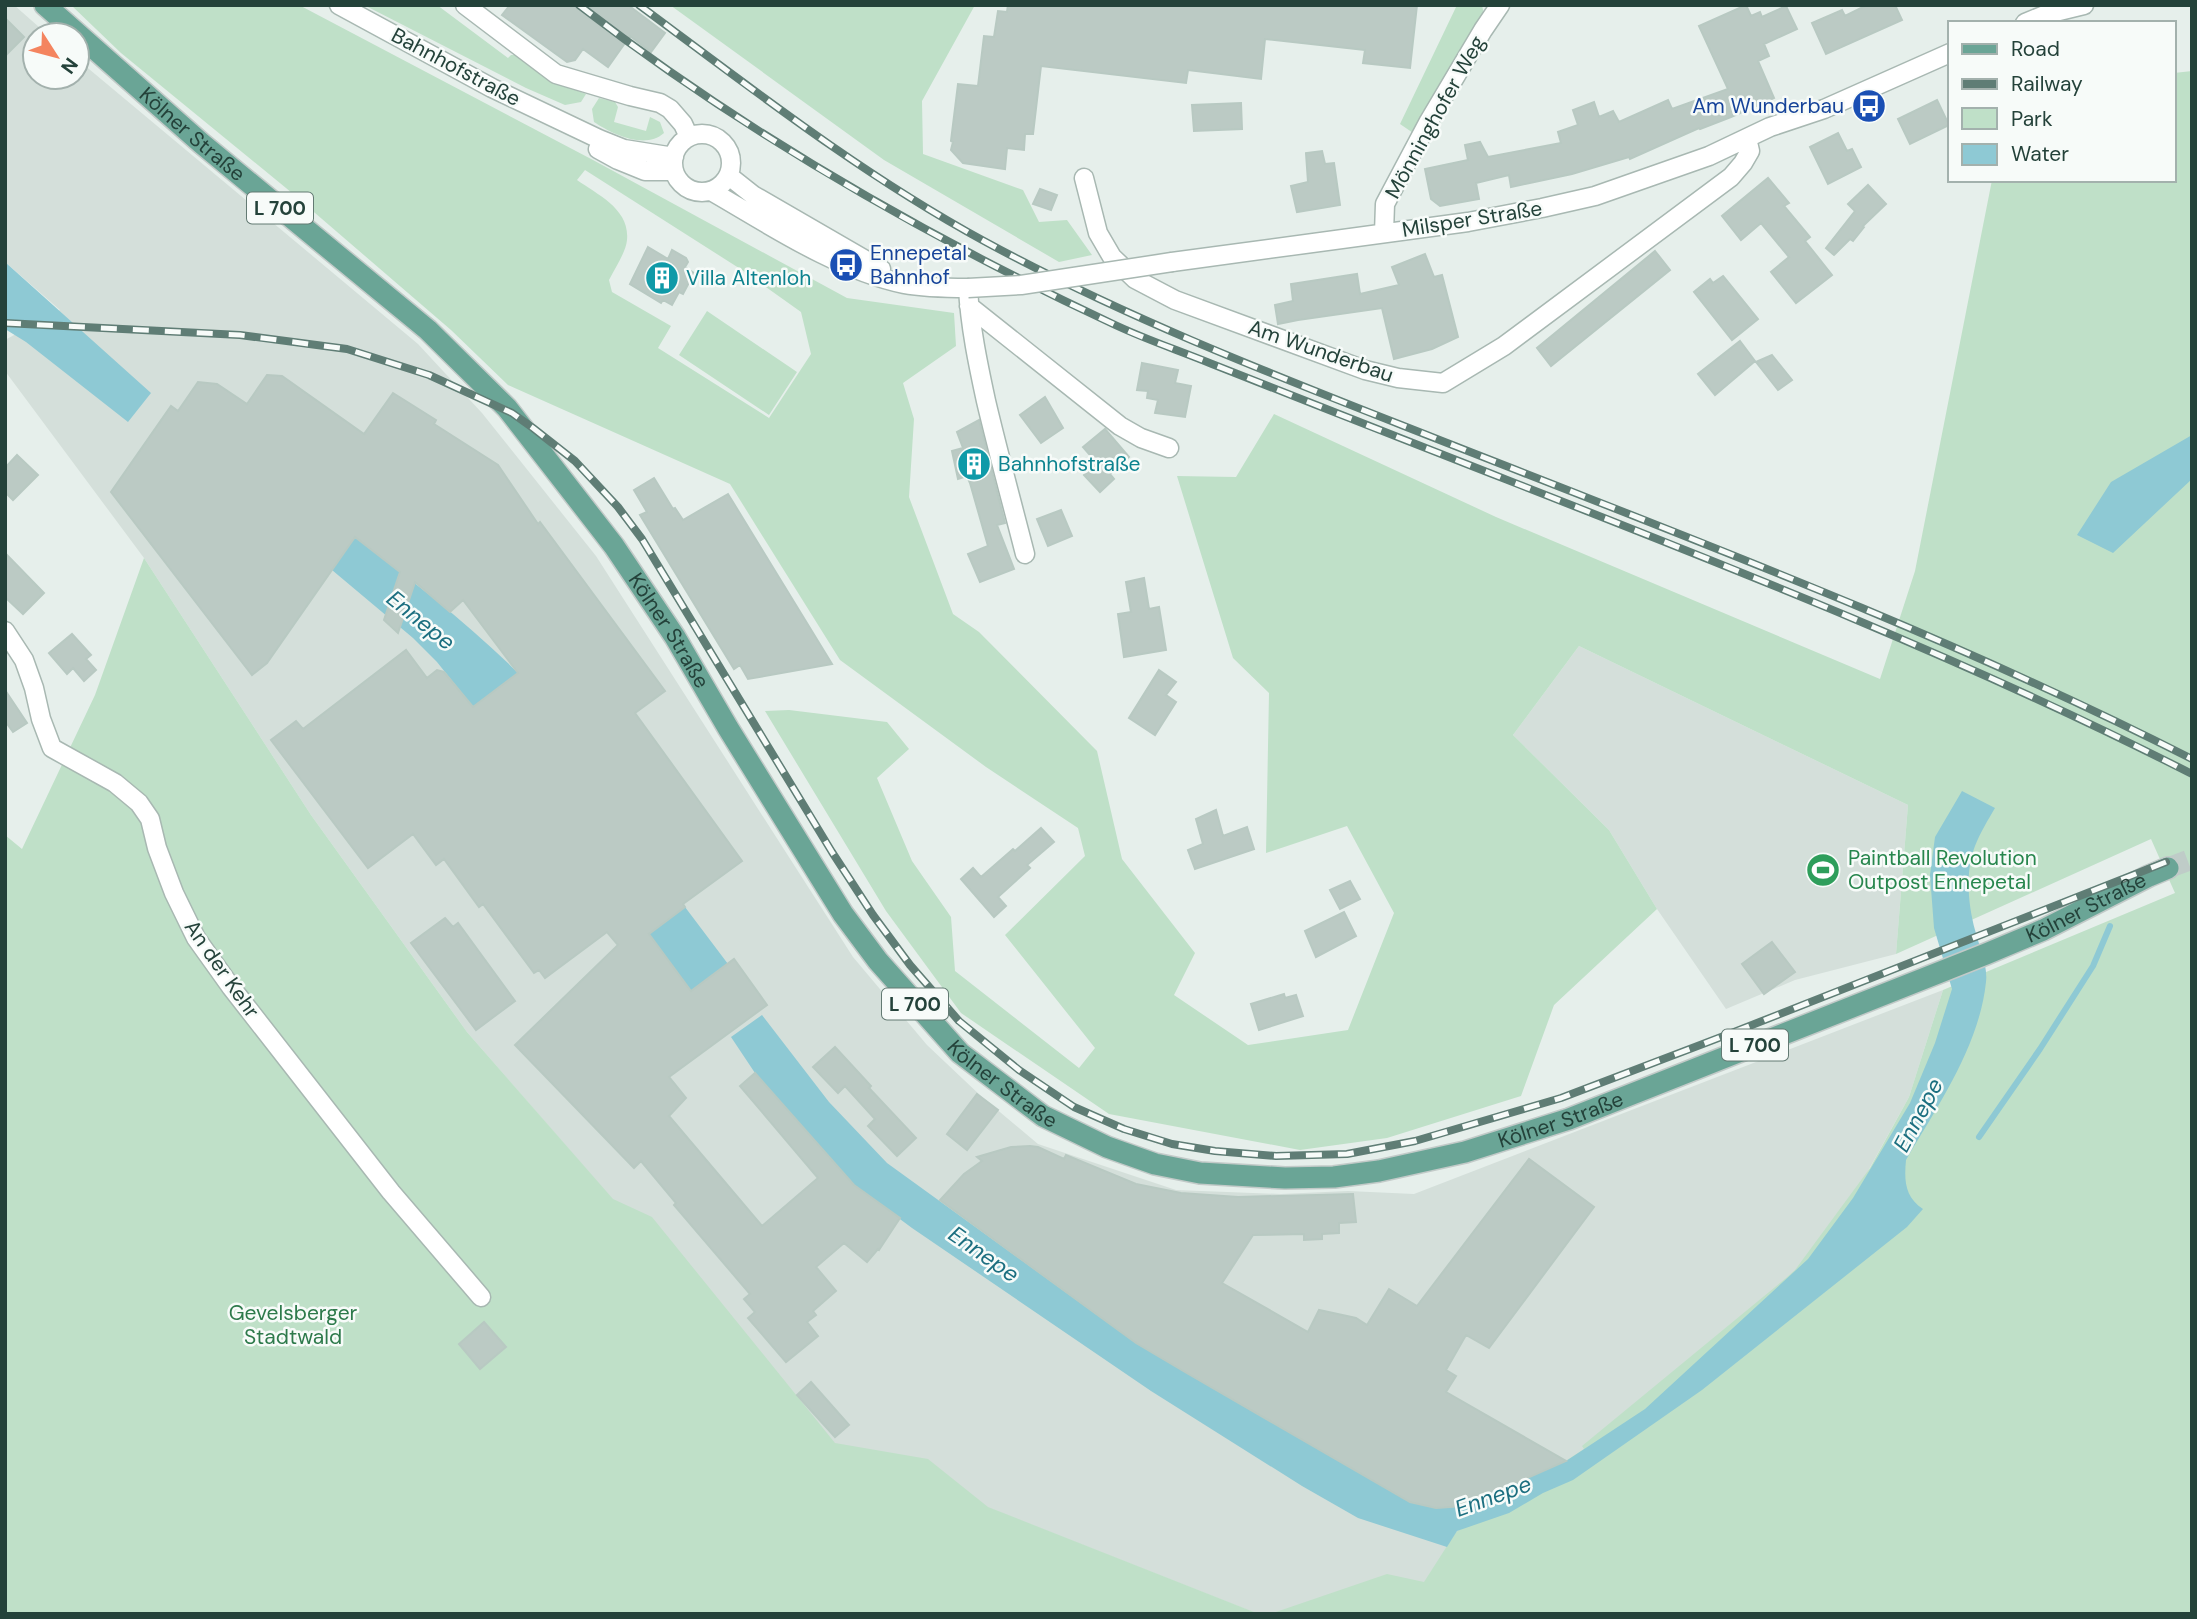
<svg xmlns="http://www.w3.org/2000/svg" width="2197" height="1619" viewBox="0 0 2197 1619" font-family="'DM Sans',sans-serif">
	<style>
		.built { fill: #d4dfda }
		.green { fill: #bfe0c8; fill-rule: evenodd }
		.water { fill: #8ec9d4 }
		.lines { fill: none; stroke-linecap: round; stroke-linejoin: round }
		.stream { stroke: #8ec9d4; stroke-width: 6 }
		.building { fill: #bbcac4; stroke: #b8c9c2; stroke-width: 2 }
		.primary-tunnel { stroke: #bfccc8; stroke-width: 21; stroke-dasharray: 21 10; stroke-linecap: butt }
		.minor-casing { stroke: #a8b8b2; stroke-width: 21 }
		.primary-casing { stroke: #c2cac8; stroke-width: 24 }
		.minor { stroke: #fff; stroke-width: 18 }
		.primary { stroke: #6aa596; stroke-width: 21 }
		.rail-casing { stroke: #5f7d75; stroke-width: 8 }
		.rail { stroke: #f7fbf9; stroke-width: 5; stroke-dasharray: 16; stroke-linecap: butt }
		.minor-bridge-casing { stroke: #a8b8b2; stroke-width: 21; stroke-linecap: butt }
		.minor-bridge { stroke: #fff; stroke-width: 18 }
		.labels { text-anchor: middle; stroke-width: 5; stroke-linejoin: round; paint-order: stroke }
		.shield { fill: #f7fbf9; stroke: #637a73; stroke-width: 2 }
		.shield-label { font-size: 19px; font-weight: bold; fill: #24423a }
		.street-label { font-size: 21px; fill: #24423a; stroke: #f7fbf9 }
		.transit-label { font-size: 21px; fill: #164399; stroke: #f7fbf9; text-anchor: end }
		.culture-label { font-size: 21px; fill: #0d838f; stroke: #f7fbf9; text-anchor: start }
		.leisure-label { font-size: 21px; fill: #27864d; stroke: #f7fbf9; text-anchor: start }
		.park-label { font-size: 21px; fill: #2d7a4b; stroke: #f7fbf9 }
		.water-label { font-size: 23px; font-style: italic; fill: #1c6f80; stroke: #f7fbf9 }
	</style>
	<rect width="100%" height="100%" fill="#e6efeb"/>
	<path class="built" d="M 5,5 L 14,5 L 48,35 L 35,35 L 35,77 L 77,77 L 77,59 L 418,344 L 482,413 L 596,556 L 853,957 L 927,1045 L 982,1097 L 1038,1144 L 1176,1190 L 1281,1194 L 1348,1191 L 1414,1194 L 1943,990 L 1909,1097 L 1853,1198 L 1808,1259 L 1645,1409 L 1406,1614 L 1258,1614 L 824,1443 L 467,1032 L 311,815 L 144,558 L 5,371 L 5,340 L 60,310 L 5,262 Z
		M 1579,646 L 1908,805 L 1896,954 L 1795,980 L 1726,1009 L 1657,909 L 1609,830 L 1513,735 Z"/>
	<path class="green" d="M 71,5 L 299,5 L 593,160 L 847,298 L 954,313 L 956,346 L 903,383 L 914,419 L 909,497 L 953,614 L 979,632 L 1097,751 L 1122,859 L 1195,953 L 1174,995 L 1248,1045 L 1348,1030 L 1394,913 L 1347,826 L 1266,853 L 1269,693 L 1233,658 L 1177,476 L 1236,477 L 1274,414 L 1496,517 L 1880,679 L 1915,571 L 1992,180 L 2174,180 L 2174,73 L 2192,71 L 2192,1614 L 1270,1614 L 1387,1574 L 1424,1582 L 1456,1532 L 1584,1449 L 1582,1446 L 1786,1278 L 1795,1270 L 1870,1168 L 1909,1097 L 1943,990 L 2175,893 L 2151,839 L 1896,954 L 1908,805 L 1579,646 L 1513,735 L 1609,830 L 1657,909 L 1554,1005 L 1521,1096 L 1387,1138 L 1300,1150 L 1109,1114 L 961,1013 L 886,911 L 765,711 L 789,710 L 887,722 L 909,749 L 877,778 L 912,861 L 951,917 L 955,971 L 1079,1068 L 1095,1048 L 1005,935 L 1085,856 L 1078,828 L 986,767 L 840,660 L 730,484 L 508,385 L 451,330 L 286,188 L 121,53 ZM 585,170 L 742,270 L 801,312 L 811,354 L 769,418 L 658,348 L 671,326 L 612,292 L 609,280 C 615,268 626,252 627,240 C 630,209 598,195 577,180 Z
		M 364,5 L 437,5 L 508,58 L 511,55 L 516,55 L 552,81 L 586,94 L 581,102 L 565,105 L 526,88 Z
		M 670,5 L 975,5 L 922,101 L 923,154 L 1023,190 L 1039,222 L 1067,220 L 1092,255 L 1059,262 L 884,160 Z
		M 1457,5 L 1482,5 L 1484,15 L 1419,137 L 1400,124 Z
		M 599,98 L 615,102 L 618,107 L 614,122 L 646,131 L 650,117 L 660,122 L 664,133 C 645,150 612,134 594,122 L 592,109 Z
		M 707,311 L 797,372 L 769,415 L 679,355 Z
		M 144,558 L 311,815 L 467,1032 L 613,1199 L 652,1217 L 835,1443 L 928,1459 L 988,1507 L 1259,1614 L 5,1614 L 5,835 L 22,849 L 95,695 Z"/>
	<path class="water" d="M 5,262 L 151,393 L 128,422 L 26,342 L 5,329 Z
		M 2192,435 L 2192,479 L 2113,553 L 2077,535 L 2111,482 Z
		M 355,537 C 411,580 468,623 518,673 L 473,707 L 437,662 L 413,638 L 332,570 Z
		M 1962,791 L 1995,808 C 1988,820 1980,833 1975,846 C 1965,872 1968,904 1975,930 C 1979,946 1988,965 1986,982 C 1979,1047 1938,1105 1906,1160 C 1904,1181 1905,1197 1923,1209 L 1907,1227 L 1702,1390 L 1573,1480 L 1543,1493 L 1509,1513 L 1457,1531 L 1447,1547 L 1358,1518 L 1302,1486 L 1151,1391 L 912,1228 L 854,1185 L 755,1073 L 731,1037 L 762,1015 L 829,1102 L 887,1163 L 1136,1343 L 1410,1502 L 1436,1508 L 1464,1506 L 1566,1461 L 1645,1409 L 1808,1259 L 1853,1198 L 1910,1103 L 1935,1043 L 1952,989 L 1934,928 L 1930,875 L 1935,837 Z
		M 685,907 L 728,964 L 691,991 L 649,934 Z"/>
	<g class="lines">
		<path class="stream" d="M 1979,1137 L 2040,1049 L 2093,966 L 2110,926"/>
	</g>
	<path class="building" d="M 510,5 L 628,5 L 665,33 L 651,52 L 630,36 L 608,67 L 583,49 L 575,60 L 567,62 L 502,15 Z
		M 1008,5 L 1417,5 L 1410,68 L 1363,63 L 1365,50 L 1265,39 L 1261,79 L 1188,70 L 1186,83 L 1041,66 L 1033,134 L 1025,134 L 1024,150 L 1007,148 L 1005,169 L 963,163 L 951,150 L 953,142 L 951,141 L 958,84 L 978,86 L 984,36 L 994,37 L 998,11 L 1007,12 Z
		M 1746,5 L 1751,16 L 1760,12 L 1762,17 L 1786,6 L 1797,29 L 1764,44 L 1769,56 L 1758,61 L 1774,98 L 1731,117 L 1700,129 L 1699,128 L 1630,159 L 1629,157 L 1572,174 L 1511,187 L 1509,175 L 1476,183 L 1479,199 L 1440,206 L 1431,199 L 1425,169 L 1468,160 L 1465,145 L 1480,142 L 1488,157 L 1561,143 L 1558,132 L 1578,125 L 1573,110 L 1594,102 L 1599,117 L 1613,111 L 1619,122 L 1668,100 L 1672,109 L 1728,89 L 1699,26 Z
		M 1867,5 L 1895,5 L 1902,20 L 1826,54 L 1812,23 L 1842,10 L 1845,16 Z
		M 5,18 L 24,37 L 5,56 Z
		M 1937,100 L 1949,125 L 1910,144 L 1898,119 Z
		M 1241,103 L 1242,129 L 1194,131 L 1192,105 Z
		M 1838,133 L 1847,151 L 1852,149 L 1861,167 L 1828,184 L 1810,147 Z
		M 1322,151 L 1325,164 L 1334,163 L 1340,205 L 1297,212 L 1291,186 L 1308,182 L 1306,153 Z
		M 1768,178 L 1789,203 L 1784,206 L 1810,237 L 1805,241 L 1832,275 L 1796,303 L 1771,272 L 1789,257 L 1761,223 L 1741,240 L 1722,216 Z
		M 1868,185 L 1886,204 L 1863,226 L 1864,227 L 1853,241 L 1850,239 L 1834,255 L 1826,248 L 1855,211 L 1848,204 Z
		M 1040,189 L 1057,195 L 1051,210 L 1033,204 Z
		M 648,247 L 668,259 L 672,250 L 686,258 L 688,262 L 685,267 L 694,273 L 683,294 L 679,292 L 672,305 L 663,300 L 661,303 L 630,284 Z
		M 1655,251 L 1670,270 L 1551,366 L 1537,348 Z
		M 1425,254 L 1434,277 L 1442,275 L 1458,337 L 1432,349 L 1394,359 L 1382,308 L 1298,320 L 1278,324 L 1275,305 L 1293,301 L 1291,284 L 1357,274 L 1360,294 L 1399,285 L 1392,267 Z
		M 1723,276 L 1758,319 L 1732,340 L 1694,292 L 1710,279 L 1713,283 Z
		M 1740,341 L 1755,361 L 1715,395 L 1698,374 Z
		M 1772,355 L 1792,380 L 1778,390 L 1756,362 Z
		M 1142,363 L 1178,370 L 1175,383 L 1191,386 L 1185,417 L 1155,413 L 1158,400 L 1147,398 L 1148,391 L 1137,390 Z
		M 267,375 L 282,376 L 364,434 L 393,393 L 436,420 L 434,424 L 498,465 L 538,524 L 540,522 L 665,691 L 635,713 L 742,861 L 683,904 L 685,907 L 649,934 L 691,991 L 734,959 L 767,1005 L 669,1077 L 686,1098 L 669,1116 L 762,1226 L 818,1178 L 740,1086 L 755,1073 L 854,1185 L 900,1218 L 879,1250 L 878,1249 L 867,1262 L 844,1243 L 816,1267 L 836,1291 L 813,1311 L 816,1315 L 807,1322 L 818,1336 L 786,1362 L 748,1318 L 755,1312 L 744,1299 L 750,1294 L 674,1205 L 676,1203 L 641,1161 L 634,1168 L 515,1045 L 618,945 L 607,932 L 545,978 L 539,970 L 534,973 L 483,904 L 479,907 L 444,859 L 436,865 L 413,834 L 368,868 L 271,740 L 296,721 L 303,729 L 406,650 L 427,678 L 437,670 L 444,672 L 473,707 L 518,673 L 463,600 L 450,612 L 415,582 L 398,633 L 384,620 L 400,572 L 355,537 L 267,663 L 252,675 L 111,492 L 171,406 L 178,411 L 198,382 L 217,384 L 247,404 Z
		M 1045,397 L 1063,428 L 1041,443 L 1020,415 Z
		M 979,420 L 1005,523 L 997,525 L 1014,569 L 980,582 L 968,554 L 988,546 L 970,483 L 967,476 L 958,479 L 952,451 L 963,448 L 957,432 Z
		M 1105,429 L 1129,457 L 1110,474 L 1114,479 L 1100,492 L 1084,475 L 1097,463 L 1083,447 Z
		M 17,455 L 38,475 L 13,500 L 5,492 L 5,468 Z
		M 654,478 L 673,509 L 675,508 L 683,520 L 728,494 L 832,664 L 748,679 L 740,665 L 734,669 L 640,515 L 647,512 L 634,490 Z
		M 1061,510 L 1072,536 L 1048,546 L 1037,519 Z
		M 5,553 L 44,593 L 23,614 L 5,597 Z
		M 1144,578 L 1149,609 L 1159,607 L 1166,650 L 1124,657 L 1118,614 L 1131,612 L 1126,582 Z
		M 72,634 L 91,655 L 86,659 L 96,670 L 84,681 L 73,668 L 67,674 L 49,653 Z
		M 1159,670 L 1176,682 L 1166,695 L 1176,702 L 1155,735 L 1129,718 Z
		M 5,690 L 27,723 L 13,732 L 5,721 Z
		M 1216,810 L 1223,836 L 1247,827 L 1254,849 L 1195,869 L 1188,850 L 1203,844 L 1196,819 Z
		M 1041,828 L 1054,842 L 1027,865 L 1030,868 L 998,897 L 1006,906 L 994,917 L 961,879 L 973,868 L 981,877 L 1013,849 L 1015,851 Z
		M 1350,881 L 1360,899 L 1340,909 L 1330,890 Z
		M 1344,912 L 1356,936 L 1316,957 L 1305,931 Z
		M 445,918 L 453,927 L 458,923 L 515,1001 L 476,1030 L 411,943 Z
		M 1772,942 L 1795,972 L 1764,994 L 1742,964 Z
		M 1284,994 L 1285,998 L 1296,995 L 1303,1016 L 1259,1030 L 1251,1004 Z
		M 835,1047 L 871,1086 L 869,1088 L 916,1138 L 897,1156 L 868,1126 L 875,1119 L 845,1086 L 838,1093 L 813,1067 Z
		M 977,1094 L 998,1110 L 967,1150 L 947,1134 Z
		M 1030,1146 L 1038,1147 L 1064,1159 L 1066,1155 L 1136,1184 L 1181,1193 L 1238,1197 L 1353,1194 L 1356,1222 L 1339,1223 L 1339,1233 L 1322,1234 L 1322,1239 L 1304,1240 L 1304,1234 L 1253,1235 L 1222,1283 L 1308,1332 L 1319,1310 L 1356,1318 L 1367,1325 L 1389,1289 L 1417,1306 L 1529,1159 L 1594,1207 L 1489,1348 L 1466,1335 L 1446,1370 L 1456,1376 L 1446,1392 L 1566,1461 L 1464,1506 L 1436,1508 L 1410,1502 L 1185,1372 L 1136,1343 L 940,1200 L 964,1174 L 982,1161 L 977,1157 L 1011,1147 Z
		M 484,1322 L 506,1347 L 480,1369 L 459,1344 Z
		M 811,1382 L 849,1425 L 835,1437 L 797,1395 Z"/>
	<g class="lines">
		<path class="primary-tunnel" d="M 2168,868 L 2192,859"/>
		<g class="minor-casing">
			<path id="minor" d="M 339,5 L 492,88 L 599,139 L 624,149 L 674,157
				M 465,5 L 556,74 L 630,96 L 660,103 L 670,109 L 683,124 L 689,137
				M 2025,23 L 2047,14 L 2084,5
				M673 163a29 29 0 1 1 58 0a29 29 0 1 1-58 0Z
				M 598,149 L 618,160 L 645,171 L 674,171
				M 729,176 L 753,195 L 881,269
				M 1084,178 L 1098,233 L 1112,257 L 1135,279 L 1175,300 L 1365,370 L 1398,378 L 1443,383 L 1504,346 L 1731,177 L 1743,163 L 1750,151 L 1747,138
				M 711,191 C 770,225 837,270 904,284 C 925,288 947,288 968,288 C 970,326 978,364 986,401 C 998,452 1012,503 1025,554
				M 1384,233 L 1385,204 L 1429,121 L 1483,30 L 1500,5
				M 1172,262 L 1468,222 L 1542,208 L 1595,196 L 1709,156 L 1770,127 L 1824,109 L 1950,53
				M 969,306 L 1120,426 L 1141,438 L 1169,448
				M 5,631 L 24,660 L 34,688 L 41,719 L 52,748 L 115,783 L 139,803 L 150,819 L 157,848 L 174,893 L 196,938 L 231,987 L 391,1192 L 481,1297"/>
		</g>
		<g class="primary-casing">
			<g id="primary">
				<path id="s1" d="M 45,5 L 201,143 L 428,330 L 507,408 L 614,546 L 675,637 L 728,728 L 843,914 L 878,961 L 960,1053 L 1043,1116 L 1107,1147 L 1155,1164 L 1200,1173 L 1285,1178 L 1334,1177 L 1379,1171 L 1465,1152 L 1569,1119 L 1986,954 L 2043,930 L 2149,876 L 2168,868"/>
			</g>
		</g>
		<use href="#minor" class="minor"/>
		<use href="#primary" class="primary"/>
		<g class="rail-casing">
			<path id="rail" d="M 579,5 C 744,132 923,235 1111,323 C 1144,339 1178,350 1212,364 C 1279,390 1346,417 1413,443 C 1675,546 1941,646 2192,774
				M 639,5 C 751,88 861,174 984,241 C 1135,323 1295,383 1455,446 C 1703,543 1954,638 2192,759
				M 5,323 L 240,335 L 347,349 L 429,375 L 512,413 L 533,428 L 575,461 L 618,507 L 642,539 L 832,852 L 873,915 L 910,965 L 959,1021 L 1019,1070 L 1074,1107 L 1124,1129 L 1172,1144 L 1215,1151 L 1276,1156 L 1347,1154 L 1415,1141 L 1561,1098 L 1729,1034 L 2166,862"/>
		</g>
		<use href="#rail" class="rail"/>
		<g class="minor-bridge-casing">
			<path id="minor-bridge" d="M 968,288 L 1021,285 L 1172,262"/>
		</g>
		<use href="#minor-bridge" class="minor-bridge"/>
	</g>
	<defs>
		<g id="bus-disc" transform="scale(1.75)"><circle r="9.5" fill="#1a4fb4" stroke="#f7fbf9"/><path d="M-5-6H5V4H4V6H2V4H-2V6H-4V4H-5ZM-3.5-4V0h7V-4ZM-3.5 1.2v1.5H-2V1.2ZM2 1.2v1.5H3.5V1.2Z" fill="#fff"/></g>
		<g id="building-disc" transform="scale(1.75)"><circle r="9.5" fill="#0f9aa8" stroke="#f7fbf9"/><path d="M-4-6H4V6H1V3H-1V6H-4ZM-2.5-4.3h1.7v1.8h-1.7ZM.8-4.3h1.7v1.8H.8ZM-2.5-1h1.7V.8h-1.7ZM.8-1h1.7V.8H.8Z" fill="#fff"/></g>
		<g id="stadium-disc" transform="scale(1.75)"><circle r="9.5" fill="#2e9e5b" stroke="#f7fbf9"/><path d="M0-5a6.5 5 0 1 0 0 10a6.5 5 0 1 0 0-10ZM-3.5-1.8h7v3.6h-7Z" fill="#fff"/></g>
	</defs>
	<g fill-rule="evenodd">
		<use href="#bus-disc" x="1869" y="106"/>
		<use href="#bus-disc" x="846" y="265"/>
		<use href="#building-disc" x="662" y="278"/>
		<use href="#building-disc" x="974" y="464"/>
		<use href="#stadium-disc" x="1823" y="870"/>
	</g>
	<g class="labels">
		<g class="shield">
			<rect x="247" y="192.5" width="66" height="31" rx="5"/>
			<rect x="882" y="988.5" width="66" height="31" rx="5"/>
			<rect x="1722" y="1029.5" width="66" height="31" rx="5"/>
		</g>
		<g class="shield-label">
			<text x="280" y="215">L 700</text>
			<text x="915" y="1011">L 700</text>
			<text x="1755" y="1052">L 700</text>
		</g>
		<g class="street-label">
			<text transform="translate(456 67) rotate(28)" y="7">Bahnhofstraße</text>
			<text transform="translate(1435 117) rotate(-61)" y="7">Mönninghofer Weg</text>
			<text dy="7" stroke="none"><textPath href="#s1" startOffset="196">Kölner Straße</textPath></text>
			<text transform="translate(1472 219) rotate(-9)" y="7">Milsper Straße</text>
			<text transform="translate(1321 351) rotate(19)" y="7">Am Wunderbau</text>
			<text dy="7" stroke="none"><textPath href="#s1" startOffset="889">Kölner Straße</textPath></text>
			<text dy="7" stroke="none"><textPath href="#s1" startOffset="2611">Kölner Straße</textPath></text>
			<text transform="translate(222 969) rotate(55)" y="7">An der Kehr</text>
			<text dy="7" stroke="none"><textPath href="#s1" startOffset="1456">Kölner Straße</textPath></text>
			<text dy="7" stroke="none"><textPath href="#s1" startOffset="2044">Kölner Straße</textPath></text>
		</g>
		<g class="transit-label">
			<text x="1844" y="113">Am Wunderbau</text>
			<text x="870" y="260" text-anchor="start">Ennepetal<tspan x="870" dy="24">Bahnhof</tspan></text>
		</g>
		<g class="culture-label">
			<text x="686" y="285">Villa Altenloh</text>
			<text x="998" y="471">Bahnhofstraße</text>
		</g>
		<g class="leisure-label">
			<text x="1848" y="865">Paintball Revolution<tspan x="1848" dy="24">Outpost Ennepetal</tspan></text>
		</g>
		<g class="park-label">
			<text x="293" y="1320">Gevelsberger<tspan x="293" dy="24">Stadtwald</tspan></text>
		</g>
		<g class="water-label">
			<text transform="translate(421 620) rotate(39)" y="8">Ennepe</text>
			<text transform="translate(1918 1115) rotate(-62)" y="8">Ennepe</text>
			<text transform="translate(984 1254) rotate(35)" y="8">Ennepe</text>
			<text transform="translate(1493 1496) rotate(-20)" y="8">Ennepe</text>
		</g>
	</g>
	<rect width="2197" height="1619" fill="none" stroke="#24423a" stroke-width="14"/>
	<rect x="1948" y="21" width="228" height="161" fill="#f7fbf9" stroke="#a3b1ad" stroke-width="2"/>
	<rect x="1962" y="44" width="35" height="10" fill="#6aa596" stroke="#a3b1ad" stroke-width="2"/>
	<text x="2011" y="56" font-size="21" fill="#24423a">Road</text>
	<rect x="1962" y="79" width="35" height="10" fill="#5f7d75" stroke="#a3b1ad" stroke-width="2"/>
	<text x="2011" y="91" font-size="21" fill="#24423a">Railway</text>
	<rect x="1962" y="108" width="35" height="21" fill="#bfe0c8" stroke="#a3b1ad" stroke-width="2"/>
	<text x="2011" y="126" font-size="21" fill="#24423a">Park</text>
	<rect x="1962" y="144" width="35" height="21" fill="#8ec9d4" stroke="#a3b1ad" stroke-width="2"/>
	<text x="2011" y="161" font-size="21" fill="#24423a">Water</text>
	<g transform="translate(56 56) rotate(126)"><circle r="33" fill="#f7fbf9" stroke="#a3b1ad" stroke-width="2"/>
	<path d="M0-5L12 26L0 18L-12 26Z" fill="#f4845f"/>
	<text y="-10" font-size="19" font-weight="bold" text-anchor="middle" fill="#24423a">N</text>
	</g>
</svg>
